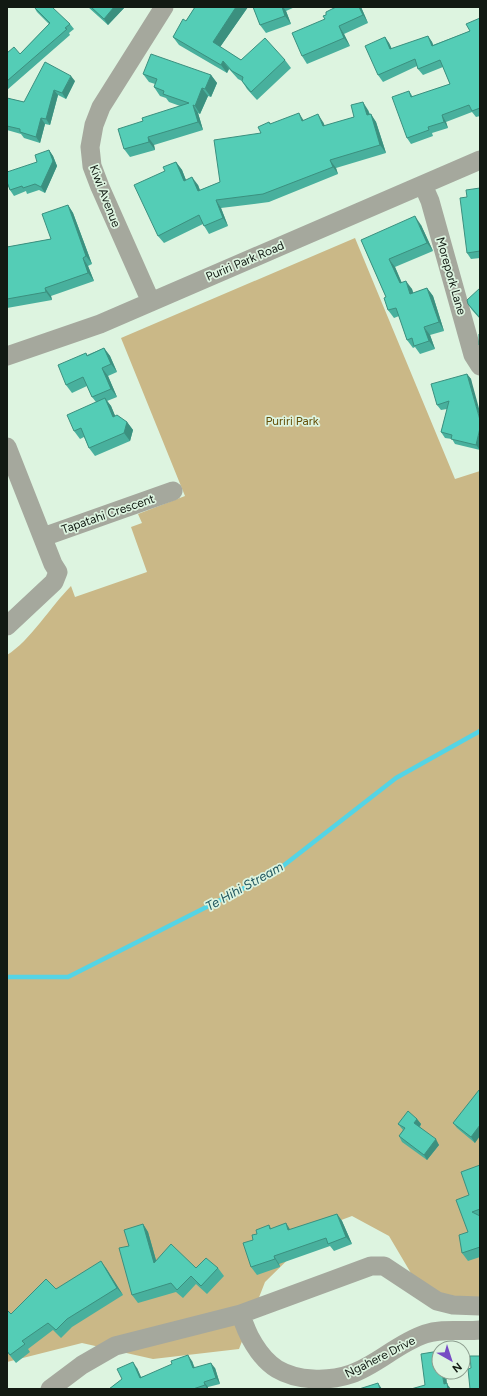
<svg xmlns="http://www.w3.org/2000/svg" width="487" height="1396" viewBox="0 0 487 1396" font-family="Figtree,sans-serif">
	<style>
		.green { fill: #cab887 }
		.lines { fill: none; stroke-linecap: round; stroke-linejoin: round }
		.stream { stroke: #54d4e5; stroke-width: 4.5 }
		.street { stroke: #a5a89d; stroke-width: 19 }
		.wall { fill: #48b09d }
		.shaded-wall { fill: #3b907f }
		.building { fill: #54cdb6; stroke: #3b907f }
		.labels { text-anchor: middle; stroke-width: 3.5; stroke-linejoin: round; paint-order: stroke }
		.street-label { font-size: 12px; fill: #121a13; stroke: #ddf4e0 }
		.park-label { font-size: 12px; fill: #634e06; stroke: #ddf4e0 }
		.water-label { font-size: 13px; font-style: italic; fill: #21575f; stroke: #ddf4e0 }
	</style>
	<rect width="100%" height="100%" fill="#ddf4e0"/>
	<path class="green" d="M 355,238 L 455,479 L 480,471 L 480,1308 L 418,1285 L 389,1236 L 352,1216 L 320,1228 L 265,1282 L 239,1349 L 153,1359 L 82,1343 L 7,1362 L 7,655 C 30,641 51,606 71,586 L 75,597 L 147,572 L 131,527 L 142,523 L 138,514 L 185,496 L 121,338 Z"/>
	<g class="lines">
		<path class="stream" d="M 7,977 L 68,977 L 274,873 L 396,778 L 480,731"/>
		<path class="street" d="M 423,185 L 430,201 L 473,355 L 480,366
			M 151,302 L 100,187 L 92,166 L 90,147 L 94,125 L 101,107 L 164,7
			M 7,356 L 100,324 L 480,160
			M 7,447 L 53,564 L 58,572 L 54,582 L 7,626
			M 43,537 L 173,491
			M 241,1314 C 246,1333 259,1358 277,1369 C 297,1381 328,1382 351,1374 C 377,1365 398,1343 425,1334 C 443,1328 462,1332 480,1330
			M 50,1389 L 82,1365 L 115,1346 L 241,1314 L 371,1266 L 384,1266 L 437,1301 L 453,1305 L 480,1306"/>
	</g>
	<path class="wall" d="M 34,7 L 70,24 L 74,29 L 69,33 L 70,35 L 7,90 L 7,53 L 20,54 L 49,24 L 37,12 Z
		M 88,7 L 125,7 L 108,25 Z
		M 195,7 L 248,7 L 220,47 L 241,60 L 285,60 L 291,68 L 257,100 L 247,89 L 242,81 L 238,79 L 229,69 L 227,73 L 179,45 L 173,37 L 186,21 Z
		M 253,7 L 295,7 L 286,11 L 291,24 L 266,33 L 260,25 Z
		M 336,7 L 361,7 L 368,23 L 344,34 L 350,46 L 307,64 L 302,56 L 325,19 L 326,15 Z
		M 480,18 L 480,116 L 476,117 L 472,112 L 446,122 L 448,128 L 432,133 L 433,136 L 411,144 L 407,138 L 409,91 L 413,97 L 450,84 L 443,67 L 423,75 L 418,69 L 417,66 L 383,82 L 378,75 L 385,37 L 389,43 L 392,49 L 428,36 L 432,42 L 433,45 L 470,31 Z
		M 143,74 L 211,75 L 217,83 L 211,97 L 208,96 L 200,114 L 198,113 L 203,130 L 154,145 L 155,150 L 130,157 L 124,149 L 143,121 L 180,106 L 169,102 L 166,98 L 160,96 L 154,87 L 155,84 L 149,82 Z
		M 75,81 L 66,99 L 58,95 L 50,125 L 45,124 L 40,143 L 24,138 L 21,134 L 7,130 L 7,98 L 24,102 Z
		M 368,110 L 370,114 L 376,122 L 386,153 L 336,168 L 338,174 L 269,202 L 221,208 L 228,226 L 209,234 L 203,224 L 164,243 L 158,236 L 165,171 L 176,162 L 182,170 L 186,180 L 198,185 L 200,190 L 220,182 L 269,122 L 271,124 L 304,120 L 323,122 L 325,126 L 354,117 Z
		M 49,150 L 53,156 L 57,166 L 45,193 L 39,190 L 27,194 L 26,191 L 14,196 L 10,190 L 37,162 Z
		M 480,188 L 480,258 L 471,259 L 467,253 L 467,197 Z
		M 68,205 L 73,213 L 92,264 L 88,266 L 94,281 L 51,296 L 52,300 L 7,308 L 7,247 L 51,239 Z
		M 421,225 L 433,251 L 395,267 L 402,283 L 412,289 L 413,293 L 427,288 L 433,296 L 444,331 L 430,335 L 435,349 L 420,354 L 415,347 L 413,348 L 407,340 L 399,316 L 394,318 L 388,310 L 386,297 L 361,240 Z
		M 480,288 L 480,319 L 472,310 L 468,304 Z
		M 104,348 L 110,356 L 117,372 L 108,376 L 117,397 L 107,401 L 111,406 L 115,416 L 127,422 L 133,430 L 130,441 L 95,456 L 89,448 L 84,437 L 80,439 L 74,431 L 96,402 L 92,397 L 87,386 L 72,393 L 66,385 L 87,355 Z
		M 467,374 L 471,379 L 480,450 L 455,444 L 452,439 L 445,438 L 441,432 L 447,409 L 441,410 L 437,405 Z
		M 480,1091 L 475,1143 L 457,1128 L 453,1123 Z
		M 417,1119 L 421,1124 L 420,1127 L 439,1145 L 427,1160 L 402,1142 L 399,1136 L 403,1130 L 398,1124 Z
		M 480,1165 L 480,1257 L 468,1261 L 462,1253 L 468,1232 L 469,1195 Z
		M 337,1214 L 342,1221 L 352,1244 L 334,1251 L 330,1246 L 279,1264 L 280,1267 L 257,1275 L 251,1267 L 253,1240 L 257,1234 L 269,1225 L 271,1228 L 290,1230 Z
		M 143,1224 L 148,1232 L 156,1260 L 196,1268 L 218,1268 L 224,1276 L 207,1294 L 196,1284 L 183,1298 L 176,1292 L 138,1303 L 132,1295 L 129,1246 Z
		M 106,1268 L 123,1295 L 72,1327 L 61,1338 L 53,1330 L 28,1349 L 30,1352 L 16,1363 L 7,1352 L 7,1312 L 11,1314 L 56,1289 Z
		M 192,1361 L 195,1368 L 215,1368 L 220,1384 L 208,1387 L 208,1389 L 109,1389 L 137,1368 L 141,1377 Z"/>
	<path class="shaded-wall" d="M 114,7 L 125,7 L 108,25 L 104,19 Z
		M 236,7 L 248,7 L 218,50 L 213,42 Z
		M 282,7 L 283,7 L 286,11 L 291,24 L 285,16 Z
		M 359,7 L 361,7 L 368,23 L 363,15 Z
		M 339,26 L 344,34 L 350,46 L 344,38 Z
		M 428,36 L 432,42 L 436,52 L 432,46 Z
		M 385,37 L 389,43 L 395,56 L 390,49 Z
		M 223,61 L 229,69 L 227,73 L 221,65 Z
		M 211,75 L 217,83 L 211,97 L 205,89 Z
		M 71,76 L 75,81 L 66,99 L 62,93 Z
		M 202,88 L 208,96 L 200,114 L 195,106 Z
		M 54,90 L 58,95 L 50,125 L 46,119 Z
		M 363,102 L 368,110 L 372,123 L 367,115 Z
		M 193,105 L 198,113 L 203,130 L 198,122 Z
		M 299,113 L 304,121 L 302,121 Z
		M 318,114 L 323,122 L 328,134 L 323,126 Z
		M 371,114 L 376,122 L 386,153 L 380,145 Z
		M 442,115 L 446,122 L 448,128 L 444,122 Z
		M 41,118 L 45,124 L 40,143 L 36,137 Z
		M 148,137 L 154,145 L 155,150 L 149,142 Z
		M 49,150 L 53,156 L 57,166 L 45,193 L 41,187 Z
		M 330,160 L 336,168 L 338,174 L 333,167 Z
		M 176,162 L 182,170 L 189,188 L 184,181 Z
		M 192,177 L 198,185 L 203,199 L 198,191 Z
		M 216,200 L 221,208 L 228,226 L 223,218 Z
		M 68,205 L 73,213 L 92,264 L 86,256 Z
		M 415,216 L 421,225 L 433,251 L 427,243 Z
		M 83,258 L 88,266 L 94,281 L 88,273 Z
		M 389,259 L 395,267 L 405,291 L 400,283 Z
		M 406,281 L 412,289 L 416,302 L 410,294 Z
		M 45,288 L 51,296 L 52,300 L 46,292 Z
		M 427,288 L 433,296 L 444,331 L 439,322 Z
		M 424,327 L 430,335 L 435,349 L 429,341 Z
		M 104,348 L 110,356 L 117,372 L 111,364 Z
		M 102,368 L 108,376 L 117,397 L 111,389 Z
		M 467,374 L 471,379 L 480,412 L 480,420 Z
		M 105,398 L 111,406 L 119,425 L 113,417 Z
		M 127,422 L 133,430 L 130,441 L 124,433 Z
		M 480,428 L 480,450 L 476,445 Z
		M 417,1119 L 421,1124 L 418,1129 L 414,1123 Z
		M 480,1125 L 480,1136 L 475,1143 L 471,1137 Z
		M 436,1139 L 439,1145 L 427,1160 L 424,1155 Z
		M 337,1214 L 342,1221 L 352,1244 L 346,1237 Z
		M 286,1223 L 291,1231 L 288,1230 Z
		M 143,1224 L 148,1232 L 159,1271 L 154,1263 Z
		M 274,1256 L 279,1264 L 280,1267 L 275,1259 Z
		M 101,1261 L 106,1268 L 123,1295 L 117,1288 Z
		M 188,1355 L 192,1361 L 196,1374 L 193,1368 Z
		M 133,1362 L 137,1368 L 144,1384 L 140,1378 Z
		M 211,1363 L 215,1368 L 220,1384 L 216,1378 Z
		M 442,1372 L 446,1372 L 447,1384 L 451,1389 L 447,1389 L 444,1384 Z
		M 204,1382 L 208,1387 L 208,1389 L 207,1389 L 205,1385 Z
		M 378,1383 L 382,1389 L 380,1389 Z"/>
	<path class="building" d="M 34,7 L 52,7 L 70,24 L 65,28 L 67,29 L 7,81 L 7,53 L 14,47 L 20,54 L 50,23 Z
		M 91,7 L 114,7 L 104,19 Z
		M 195,7 L 236,7 L 213,42 L 241,60 L 265,38 L 285,60 L 251,92 L 242,81 L 243,77 L 232,71 L 223,61 L 221,65 L 173,37 L 183,19 L 186,21 Z
		M 253,7 L 282,7 L 285,16 L 260,25 Z
		M 336,7 L 359,7 L 363,15 L 339,26 L 344,38 L 302,56 L 292,33 L 325,19 L 323,16 L 326,15 L 326,12 Z
		M 480,18 L 480,108 L 472,111 L 469,105 L 442,115 L 444,122 L 428,127 L 429,130 L 407,138 L 392,97 L 409,91 L 411,97 L 450,84 L 440,60 L 418,69 L 415,59 L 378,75 L 365,46 L 385,37 L 390,49 L 428,36 L 432,46 L 470,31 L 466,24 Z
		M 151,54 L 211,75 L 205,89 L 202,88 L 195,106 L 193,105 L 198,122 L 148,137 L 149,142 L 124,149 L 118,129 L 143,121 L 142,118 L 189,103 L 163,94 L 164,91 L 154,87 L 157,79 L 143,74 Z
		M 45,62 L 71,76 L 62,93 L 54,90 L 46,119 L 41,118 L 36,137 L 20,132 L 20,129 L 7,126 L 7,98 L 24,102 Z
		M 363,102 L 367,115 L 371,114 L 380,145 L 330,160 L 333,167 L 263,194 L 216,200 L 223,218 L 204,226 L 199,215 L 158,236 L 134,185 L 165,171 L 163,167 L 176,162 L 184,181 L 192,177 L 198,191 L 220,182 L 214,140 L 261,133 L 258,127 L 269,122 L 270,124 L 299,113 L 302,121 L 318,114 L 323,126 L 354,117 L 351,105 Z
		M 49,150 L 53,161 L 41,187 L 35,184 L 23,188 L 22,186 L 10,190 L 7,182 L 7,172 L 37,162 L 35,155 Z
		M 480,188 L 480,251 L 467,253 L 460,198 L 467,197 L 466,190 Z
		M 68,205 L 86,256 L 83,258 L 88,273 L 45,288 L 46,292 L 7,299 L 7,247 L 51,239 L 42,214 Z
		M 415,216 L 427,243 L 389,259 L 400,283 L 406,281 L 410,294 L 427,288 L 439,322 L 424,327 L 429,341 L 414,346 L 412,338 L 407,340 L 396,308 L 388,310 L 384,298 L 386,297 L 361,240 Z
		M 480,288 L 480,318 L 468,304 L 467,300 Z
		M 479,334 L 480,334 L 480,346 L 479,345 Z
		M 104,348 L 111,364 L 102,368 L 111,389 L 92,397 L 83,377 L 66,385 L 58,365 L 86,353 L 87,356 Z
		M 467,374 L 480,420 L 480,428 L 476,445 L 451,439 L 452,435 L 441,432 L 449,401 L 437,405 L 431,384 Z
		M 105,398 L 113,417 L 117,415 L 127,422 L 124,433 L 89,448 L 81,428 L 74,431 L 67,415 Z
		M 479,1090 L 480,1091 L 480,1125 L 471,1137 L 453,1123 Z
		M 408,1111 L 417,1119 L 414,1123 L 436,1139 L 424,1155 L 399,1136 L 405,1128 L 398,1124 Z
		M 480,1165 L 480,1209 L 472,1212 L 480,1216 L 480,1247 L 462,1253 L 459,1235 L 468,1232 L 456,1200 L 469,1195 L 461,1172 Z
		M 337,1214 L 346,1237 L 328,1244 L 326,1238 L 274,1256 L 275,1259 L 251,1267 L 243,1243 L 253,1240 L 252,1235 L 257,1234 L 256,1230 L 269,1225 L 270,1229 L 286,1223 L 288,1230 Z
		M 143,1224 L 154,1263 L 171,1244 L 196,1268 L 206,1258 L 218,1268 L 201,1286 L 191,1276 L 177,1290 L 171,1283 L 132,1295 L 119,1248 L 129,1246 L 124,1230 Z
		M 101,1261 L 117,1288 L 67,1319 L 56,1330 L 48,1323 L 22,1341 L 25,1344 L 10,1355 L 7,1351 L 7,1312 L 8,1311 L 11,1314 L 46,1279 L 56,1289 Z
		M 439,1351 L 439,1372 L 442,1372 L 444,1384 L 447,1383 L 448,1389 L 411,1389 L 425,1385 L 421,1354 Z
		M 188,1355 L 193,1368 L 211,1363 L 216,1378 L 204,1382 L 205,1385 L 193,1389 L 109,1389 L 122,1379 L 117,1369 L 133,1362 L 140,1378 L 172,1364 L 171,1361 Z
		M 470,1356 L 480,1356 L 480,1389 L 470,1389 L 468,1369 L 471,1368 Z
		M 378,1383 L 380,1389 L 359,1389 Z"/>
	<g class="labels">
		<g class="street-label">
			<text transform="translate(105 196) rotate(69)" y="4">Kiwi Avenue</text>
			<text transform="translate(245 261) rotate(-23)" y="4">Puriri Park Road</text>
			<text transform="translate(451 276) rotate(74)" y="4">Morepork Lane</text>
			<text transform="translate(108 514) rotate(-19)" y="4">Tapatahi Crescent</text>
			<text transform="translate(380 1357) rotate(-27)" y="4">Ngahere Drive</text>
		</g>
		<g class="park-label">
			<text x="292" y="425">Puriri Park</text>
		</g>
		<g class="water-label">
			<text transform="translate(244 886) rotate(-29)" y="5">Te Hihi Stream</text>
		</g>
	</g>
	<rect width="487" height="1396" fill="none" stroke="#121a13" stroke-width="16"/>
	<g transform="translate(451 1360) rotate(141)"><circle r="19" fill="#ddf4e0" stroke="#8c9d8e"/>
	<path d="M0-3L7 15L0 10L-7 15Z" fill="#774cc4"/>
	<text y="-6" font-size="11" font-weight="bold" text-anchor="middle" fill="#121a13">N</text>
	</g>
</svg>
